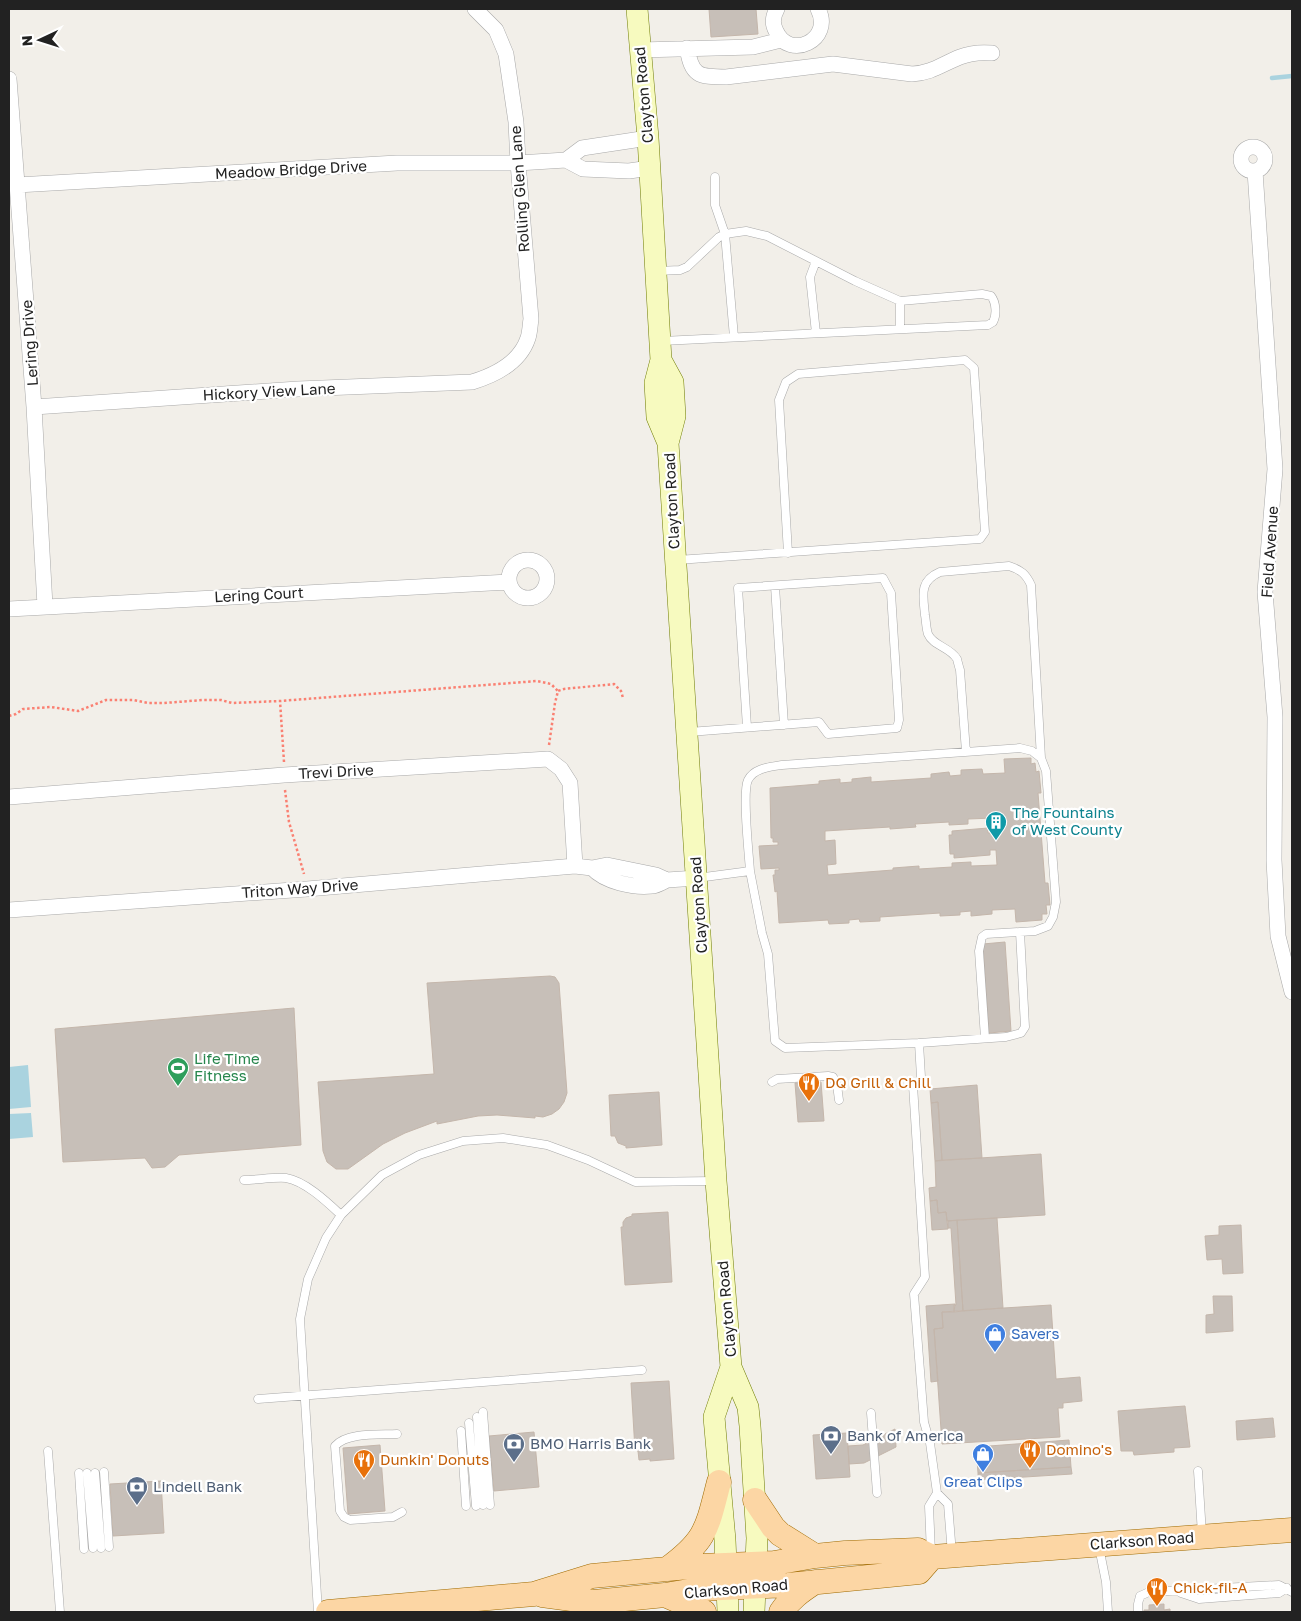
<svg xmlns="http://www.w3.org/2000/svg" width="1301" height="1621" viewBox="0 0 1301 1621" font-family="'Golos Text',sans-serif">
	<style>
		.water { fill: #aad3df }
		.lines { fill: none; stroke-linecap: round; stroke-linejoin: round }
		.stream { stroke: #aad3df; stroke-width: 4.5 }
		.building { fill: #c7bfb8; stroke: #c4b6ab; fill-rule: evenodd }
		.lane-casing { stroke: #a9a9a9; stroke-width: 9 }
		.street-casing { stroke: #a9a9a9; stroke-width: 16 }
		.secondary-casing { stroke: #707d05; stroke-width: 22 }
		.primary-casing { stroke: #a06b00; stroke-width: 25 }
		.path { stroke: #fa8072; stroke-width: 2.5; stroke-dasharray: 2.5 2.5; stroke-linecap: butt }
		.lane { stroke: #fff; stroke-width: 8 }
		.street { stroke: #fff; stroke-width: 15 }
		.secondary { stroke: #f7fabf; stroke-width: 21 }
		.primary { stroke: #fcd6a4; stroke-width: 24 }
		.labels { text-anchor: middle; stroke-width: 4.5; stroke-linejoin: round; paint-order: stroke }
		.street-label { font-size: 15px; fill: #222; stroke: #fff }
		.culture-label { font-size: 15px; fill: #0d838f; stroke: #fff; text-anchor: start }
		.leisure-label { font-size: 15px; fill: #27864d; stroke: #fff; text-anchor: start }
		.food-label { font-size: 15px; fill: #c56008; stroke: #fff; text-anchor: start }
		.shop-label { font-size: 15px; fill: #366cbe; stroke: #fff; text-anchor: start }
		.service-label { font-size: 15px; fill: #4e5e75; stroke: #fff; text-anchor: start }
	</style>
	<rect width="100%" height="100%" fill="#f2efe9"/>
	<path class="water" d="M 28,1065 L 31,1107 L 9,1109 L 9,1067 Z
		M 31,1113 L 33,1137 L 9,1139 L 9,1114 Z"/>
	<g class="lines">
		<path class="stream" d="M 1272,78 L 1292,76"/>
	</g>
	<path class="building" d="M 709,9 L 756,9 L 758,34 L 711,37 Z
		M 1031,758 L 1031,764 L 1035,763 L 1036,772 L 1039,771 L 1041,793 L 1038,793 L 1045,883 L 1048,883 L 1050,905 L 1046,905 L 1047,914 L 1042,914 L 1042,920 L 1016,922 L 1015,909 L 992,910 L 992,914 L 971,916 L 971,911 L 960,912 L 960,915 L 940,916 L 940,913 L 880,917 L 880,921 L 860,922 L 859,919 L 849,920 L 849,923 L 829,924 L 828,920 L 779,923 L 777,891 L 775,892 L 773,875 L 775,875 L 775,870 L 779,870 L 779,868 L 761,869 L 759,846 L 778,845 L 778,842 L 773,842 L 773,838 L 771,838 L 770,788 L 819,784 L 819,781 L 840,779 L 840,783 L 852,782 L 852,779 L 871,777 L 871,782 L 931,778 L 931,774 L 949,772 L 950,776 L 961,775 L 961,770 L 982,769 L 983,774 L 1005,773 L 1004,759 ZM 994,818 L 995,832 L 988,833 L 988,828 L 952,831 L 952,835 L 949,835 L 950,854 L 954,854 L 954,858 L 990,855 L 990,850 L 996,850 L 997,865 L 971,866 L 971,862 L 952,863 L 952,867 L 919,869 L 919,866 L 893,868 L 893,870 L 828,875 L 827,865 L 836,864 L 835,840 L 825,841 L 825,831 L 890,827 L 890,829 L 916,827 L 915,824 L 949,822 L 949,825 L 968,824 L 968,819 Z
		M 1005,942 L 1011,1031 L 989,1033 L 983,944 Z
		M 550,976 L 555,977 L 559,983 L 567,1093 L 564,1102 L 559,1109 L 552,1114 L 543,1117 L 535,1116 L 535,1118 L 497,1115 L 478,1116 L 437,1124 L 437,1121 L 405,1133 L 383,1144 L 348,1169 L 336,1169 L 327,1162 L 323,1151 L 318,1082 L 434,1074 L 427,983 Z
		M 294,1008 L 301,1145 L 179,1155 L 165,1167 L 152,1168 L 145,1158 L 63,1162 L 55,1029 Z
		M 821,1082 L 824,1121 L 798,1122 L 795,1083 Z
		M 977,1085 L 982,1158 L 942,1160 L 938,1102 L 931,1103 L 930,1089 Z
		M 659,1092 L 662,1145 L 626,1148 L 626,1146 L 618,1143 L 615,1136 L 611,1136 L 609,1095 Z
		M 938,1102 L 942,1160 L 935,1161 L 931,1103 Z
		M 1041,1154 L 1045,1215 L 947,1221 L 946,1212 L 938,1213 L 937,1200 L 930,1201 L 929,1188 L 936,1187 L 935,1161 Z
		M 937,1200 L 938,1213 L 946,1212 L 948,1229 L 932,1230 L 930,1201 Z
		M 668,1212 L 672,1282 L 625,1285 L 621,1227 L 623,1227 L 623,1222 L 626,1218 L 632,1216 L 632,1214 Z
		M 997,1218 L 1003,1308 L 963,1311 L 957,1220 Z
		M 957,1220 L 963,1311 L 954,1312 L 954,1305 L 956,1305 L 951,1228 L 948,1228 L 948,1221 Z
		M 1241,1225 L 1243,1273 L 1223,1274 L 1222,1259 L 1207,1260 L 1205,1236 L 1219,1235 L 1219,1226 Z
		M 1213,1296 L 1232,1296 L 1233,1331 L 1206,1333 L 1206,1315 L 1214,1314 Z
		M 955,1304 L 954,1312 L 942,1312 L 943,1328 L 934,1329 L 938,1381 L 931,1382 L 926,1306 Z
		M 1051,1305 L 1056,1379 L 1080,1377 L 1082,1401 L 1063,1403 L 1063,1408 L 1058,1408 L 1060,1437 L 942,1444 L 934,1329 L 943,1328 L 942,1312 Z
		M 669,1381 L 674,1459 L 650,1461 L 650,1459 L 639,1460 L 638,1451 L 635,1450 L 631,1383 Z
		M 1185,1406 L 1190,1447 L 1174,1448 L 1174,1452 L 1134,1455 L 1133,1451 L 1121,1451 L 1118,1411 Z
		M 1273,1418 L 1275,1437 L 1237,1440 L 1236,1421 Z
		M 895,1429 L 896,1447 L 864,1463 L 849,1464 L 848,1446 L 863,1445 Z
		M 534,1432 L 539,1487 L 494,1491 L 489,1436 Z
		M 847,1433 L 850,1477 L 816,1479 L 813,1435 Z
		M 1069,1440 L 1071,1467 L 978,1473 L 976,1447 Z
		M 380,1445 L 385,1511 L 348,1514 L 343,1448 Z
		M 1071,1467 L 1072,1474 L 978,1480 L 978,1473 Z
		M 161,1481 L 164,1533 L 113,1536 L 110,1484 Z
		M 1164,1604 L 1164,1610 L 1170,1609 L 1170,1612 L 1144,1612 L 1144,1610 L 1149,1610 L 1149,1605 Z"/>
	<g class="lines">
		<g class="lane-casing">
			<path id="lane" d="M 715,177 L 715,205 L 725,234 L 734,337
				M 657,271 L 680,270 L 687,267 L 719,237 L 725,234 L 746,231 L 767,236 L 855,281 L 900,301 L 982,294 L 991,296 C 996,302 997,315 993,322 L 988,325 L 662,341
				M 900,301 L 900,329
				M 816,333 L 810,277 L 816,261
				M 677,560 L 980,539 L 985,532 L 974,368 L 965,360 L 798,374 L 786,382 L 779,400 L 788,553
				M 775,586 L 784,725
				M 689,732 L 819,722 L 828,734 L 897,728 L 899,720 L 891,593 L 883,578 L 738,588 L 747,727
				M 966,752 L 960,670 C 959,667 958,663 957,659 C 950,647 933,646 928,634 C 926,628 926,620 925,615 C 923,595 919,581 940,572 L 1009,566 C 1021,570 1026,574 1031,585 L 1041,758
				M 750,871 L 762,933 L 768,954 L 775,1041 L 785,1048 L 919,1043
				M 697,878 L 750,871 C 749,855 742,792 748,780 C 754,768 770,767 782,765 L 1020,748 L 1032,751 L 1041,758 L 1046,771 L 1056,902 L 1053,917 L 1048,926 L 1035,931 L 986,934 L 982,937 L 979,951 L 985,1038
				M 921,1077 L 919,1043 L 1006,1037 L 1021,1033 L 1025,1027 L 1020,932
				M 772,1082 L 777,1079 L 828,1076 L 833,1077 L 837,1085 L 839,1100
				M 913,1085 L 925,1277 L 914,1294 L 923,1409 L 924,1422 L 930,1443 L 937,1493 L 948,1504 L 952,1554
				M 244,1180 C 257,1180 273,1177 286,1178 C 305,1181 327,1202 341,1215
				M 258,1399 L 642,1370
				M 483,1412 L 490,1505
				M 871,1413 L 877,1493
				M 477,1417 L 483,1505
				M 469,1423 L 476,1506
				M 461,1431 L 466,1506
				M 397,1434 C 380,1435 347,1432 335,1446 L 340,1511 L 344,1517 L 350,1520 L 393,1517 L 402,1512
				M 48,1451 L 60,1612
				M 1198,1471 L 1202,1534
				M 104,1472 L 109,1547
				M 79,1473 L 84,1549
				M 87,1473 L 93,1548
				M 95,1473 L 101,1548
				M 1099,1547 L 1106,1582 L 1108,1612
				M 931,1553 L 929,1506 L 937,1493
				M 1181,1593 L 1199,1599 L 1279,1593 L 1287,1588
				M 318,1612 L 300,1319 L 308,1279 L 326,1238 L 341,1215 L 382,1175 L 419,1155 L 463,1141 L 503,1138 L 547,1145 L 588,1160 L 635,1182 L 714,1181
				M 1138,1612 L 1138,1604 L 1140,1596 L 1149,1592 L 1279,1585 L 1292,1592"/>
		</g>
		<g class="street-casing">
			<path id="street" d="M 777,9 C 773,16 772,24 776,31 C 789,61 834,40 818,9
				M 687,48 C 692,76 698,77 726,77 L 833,64 L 912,74 C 932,73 942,64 960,57 C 970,53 981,52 992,53
				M 640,50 L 753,47 L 781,40
				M 9,79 L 34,407 L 45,606
				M1241 159a12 12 0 1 1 24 0a12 12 0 1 1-24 0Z
				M 566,160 L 582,148 L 648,138
				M 1255,171 L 1275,469 L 1265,592 L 1275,717 L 1274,860 L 1278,936 L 1292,992
				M 17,185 L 397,163 L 518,163 L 566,160 L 583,169 L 629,171 L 650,168
				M 34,407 L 298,389 L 472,382 C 495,375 520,363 528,338 C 530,332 530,325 531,319 L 518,163 L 516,122 L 506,54 L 496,30 L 475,9
				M509 579a19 19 0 1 1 38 0a19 19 0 1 1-38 0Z
				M 9,609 L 509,582
				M 9,797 L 284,775 L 548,759 L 561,769 L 570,783 L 575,866
				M 592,868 C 605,882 633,888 652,886 C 657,886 663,882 667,880
				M 9,910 L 307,889 L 575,866 L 592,868 L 607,865 L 656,875 L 667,880 L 697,878"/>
		</g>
		<g class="secondary-casing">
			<path id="secondary" d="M 637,9 L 648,138 L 661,360 L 655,383 L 657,417 L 668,443
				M 661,360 L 673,382 L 675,416 L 668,443 L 716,1181 L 731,1367 L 748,1407 L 750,1426 L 757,1538 L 754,1612
				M 728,1612 L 725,1540 L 714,1417 L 731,1367"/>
		</g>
		<g class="primary-casing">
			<path id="primary" d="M 755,1500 L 773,1527 L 780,1534 L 815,1556
				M 667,1569 C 707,1540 707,1528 719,1482
				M 542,1595 L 594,1602 L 665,1595 L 701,1589 L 788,1585 L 919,1572 L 932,1557
				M 665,1595 L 704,1612
				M 328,1612 L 534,1594 L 592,1576 L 699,1566 L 774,1563 L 815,1556 L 845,1553 L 918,1550 L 932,1557 L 1292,1530
				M 781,1612 C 790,1599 801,1591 815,1582"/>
		</g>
		<path class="path" d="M 9,716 L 16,714 L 23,709 L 51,707 L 78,711 L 106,700 L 133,700 L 148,703 L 164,703 L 203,700 L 221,700 L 232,703 L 280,701
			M 549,745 L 555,703 L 558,691 L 564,689 L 614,684 L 621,691 L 623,698
			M 284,762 L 280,701 L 537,681 L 551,684 L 558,691
			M 285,790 L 289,822 L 304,874"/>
		<use href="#lane" class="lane"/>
		<use href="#street" class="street"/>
		<use href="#secondary" class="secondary"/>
		<use href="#primary" class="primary"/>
	</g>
	<defs>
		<g id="building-pin" transform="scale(1.125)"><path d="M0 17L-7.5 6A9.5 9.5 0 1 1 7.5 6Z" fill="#0f9aa8" stroke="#fff"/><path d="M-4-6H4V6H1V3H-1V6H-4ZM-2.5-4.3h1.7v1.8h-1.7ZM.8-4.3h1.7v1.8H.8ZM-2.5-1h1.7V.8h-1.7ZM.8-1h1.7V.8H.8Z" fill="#fff"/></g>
		<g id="stadium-pin" transform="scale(1.125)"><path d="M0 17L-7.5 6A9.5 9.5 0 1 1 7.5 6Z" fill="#2e9e5b" stroke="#fff"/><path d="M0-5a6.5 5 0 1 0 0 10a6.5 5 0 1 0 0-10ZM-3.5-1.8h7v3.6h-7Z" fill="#fff"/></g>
		<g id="restaurant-pin" transform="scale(1.125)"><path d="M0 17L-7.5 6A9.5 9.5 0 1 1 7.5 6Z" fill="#e8710a" stroke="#fff"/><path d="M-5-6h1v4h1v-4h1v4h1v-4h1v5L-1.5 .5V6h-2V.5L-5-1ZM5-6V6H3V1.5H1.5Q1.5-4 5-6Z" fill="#fff"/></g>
		<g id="shop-pin" transform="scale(1.125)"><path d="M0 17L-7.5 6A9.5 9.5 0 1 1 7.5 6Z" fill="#3f7fe0" stroke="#fff"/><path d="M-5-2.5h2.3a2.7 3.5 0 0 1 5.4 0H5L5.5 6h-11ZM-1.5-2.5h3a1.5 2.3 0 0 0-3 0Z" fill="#fff"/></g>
		<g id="bank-pin" transform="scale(1.125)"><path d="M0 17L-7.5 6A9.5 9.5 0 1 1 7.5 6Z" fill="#5c6f8a" stroke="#fff"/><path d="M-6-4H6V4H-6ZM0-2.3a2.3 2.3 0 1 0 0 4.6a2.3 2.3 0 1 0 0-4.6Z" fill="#fff"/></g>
	</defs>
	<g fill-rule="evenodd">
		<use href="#building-pin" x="996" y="822"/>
		<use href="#stadium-pin" x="178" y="1068"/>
		<use href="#restaurant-pin" x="809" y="1083"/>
		<use href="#shop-pin" x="995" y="1334"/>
		<use href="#bank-pin" x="831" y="1436"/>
		<use href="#bank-pin" x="514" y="1444"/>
		<use href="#restaurant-pin" x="1030" y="1450"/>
		<use href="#shop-pin" x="983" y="1454"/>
		<use href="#restaurant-pin" x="364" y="1460"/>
		<use href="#bank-pin" x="137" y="1487"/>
		<use href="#restaurant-pin" x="1157" y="1588"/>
	</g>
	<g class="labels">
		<g class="street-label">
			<text transform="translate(644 95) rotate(-95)" y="5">Clayton Road</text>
			<text transform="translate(291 170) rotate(-3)" y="5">Meadow Bridge Drive</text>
			<text transform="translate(520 189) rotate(-94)" y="5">Rolling Glen Lane</text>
			<text transform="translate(30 343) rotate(-94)" y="5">Lering Drive</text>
			<text transform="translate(269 392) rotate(-3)" y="5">Hickory View Lane</text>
			<text transform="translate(672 501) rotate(-93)" y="5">Clayton Road</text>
			<text transform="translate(1270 552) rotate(-86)" y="5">Field Avenue</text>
			<text transform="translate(259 595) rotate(-3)" y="5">Lering Court</text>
			<text transform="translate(336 772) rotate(-3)" y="5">Trevi Drive</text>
			<text transform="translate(300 889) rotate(-4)" y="5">Triton Way Drive</text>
			<text transform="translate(699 905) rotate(-94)" y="5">Clayton Road</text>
			<text transform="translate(727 1309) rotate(-95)" y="5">Clayton Road</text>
			<text transform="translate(1142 1541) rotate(-4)" y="5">Clarkson Road</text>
			<text transform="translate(736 1589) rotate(-5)" y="5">Clarkson Road</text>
		</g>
		<g class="culture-label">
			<text x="1012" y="818">The Fountains<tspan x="1012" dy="17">of West County</tspan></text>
		</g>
		<g class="leisure-label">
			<text x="194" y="1064">Life Time<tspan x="194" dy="17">Fitness</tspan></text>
		</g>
		<g class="food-label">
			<text x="825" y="1088">DQ Grill &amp; Chill</text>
			<text x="1046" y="1455">Domino's</text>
			<text x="380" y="1465">Dunkin' Donuts</text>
			<text x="1173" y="1593">Chick-fil-A</text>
		</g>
		<g class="shop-label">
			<text x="1011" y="1339">Savers</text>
			<text x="983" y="1487" text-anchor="middle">Great Clips</text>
		</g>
		<g class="service-label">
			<text x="847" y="1441">Bank of America</text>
			<text x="530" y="1449">BMO Harris Bank</text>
			<text x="153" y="1492">Lindell Bank</text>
		</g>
	</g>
	<rect width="1301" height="1621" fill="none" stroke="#222222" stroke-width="20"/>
	<g transform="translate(40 40) rotate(266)" stroke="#ffffff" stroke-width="4" paint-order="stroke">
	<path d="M0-4L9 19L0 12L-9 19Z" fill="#222222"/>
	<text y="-8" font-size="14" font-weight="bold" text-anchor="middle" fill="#222222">N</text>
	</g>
</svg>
